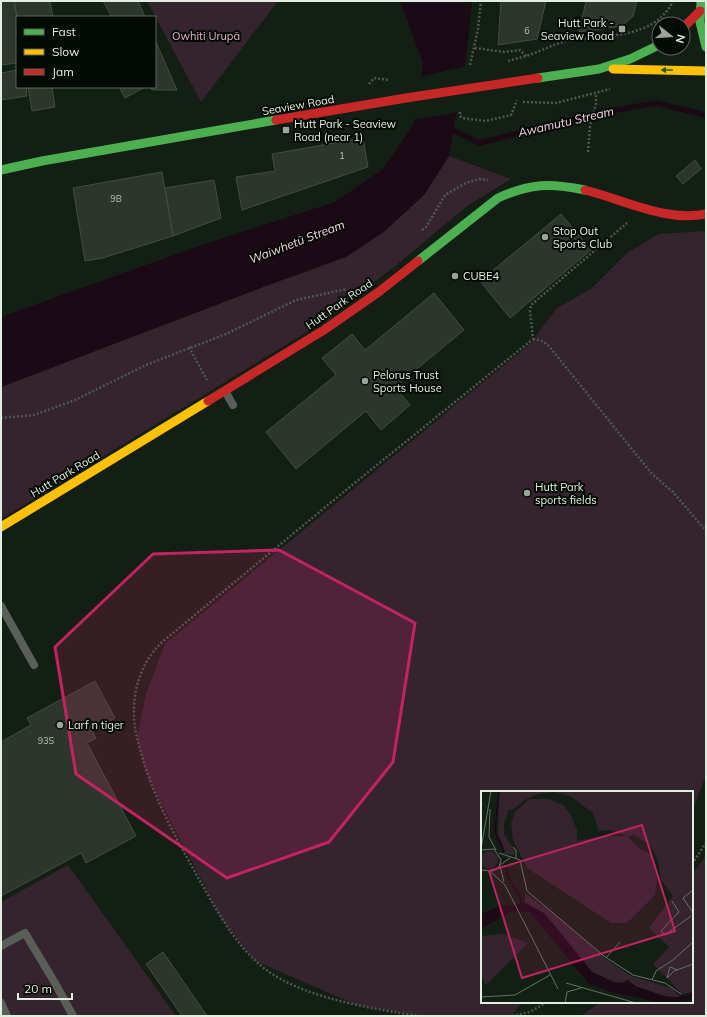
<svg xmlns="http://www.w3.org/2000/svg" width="707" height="1017" viewBox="0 0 707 1017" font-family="Mulish,sans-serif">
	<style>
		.green { fill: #35242e }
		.water { fill: #1b0a15 }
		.pier { fill: #131f14 }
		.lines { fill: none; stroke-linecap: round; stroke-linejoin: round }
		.stream { stroke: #1b0a15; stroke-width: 5.5 }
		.building { fill: #2c362c; stroke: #424c42 }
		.path { stroke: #4f5650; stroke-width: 2.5; stroke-dasharray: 2 2; stroke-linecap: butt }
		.lane { stroke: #595e59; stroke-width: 8 }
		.fast { stroke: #4caf50; stroke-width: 9 }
		.slow { stroke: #ffc107; stroke-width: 9 }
		.jam { stroke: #c62828; stroke-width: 9 }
		.oneway { fill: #285d2a }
		.marked { fill: #c42362; fill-opacity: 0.2; stroke: #c42362; stroke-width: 3; stroke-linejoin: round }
		.poi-dot { fill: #99a699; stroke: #030b04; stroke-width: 1.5 }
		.labels { text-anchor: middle; stroke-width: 4; stroke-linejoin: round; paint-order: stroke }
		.number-label { font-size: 9px; fill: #b4c1b3 }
		.poi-label { font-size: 11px; fill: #e1efe0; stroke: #030b04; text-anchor: start }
		.park-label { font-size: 11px; fill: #e6b1d0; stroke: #030b04 }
		.street-label { font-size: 11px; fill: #e1efe0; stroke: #030b04 }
		.water-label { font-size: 12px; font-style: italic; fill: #fcd0ea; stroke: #030b04 }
		.inset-river { fill: none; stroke: #1b0a15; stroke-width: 2 }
		.inset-road { fill: none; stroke: #657266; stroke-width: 1 }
		.view { fill: #c42362; fill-opacity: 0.15; stroke: #c42362; stroke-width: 2 }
		.inset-edge { fill: none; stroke: #e1efe0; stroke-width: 2 }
	</style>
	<rect width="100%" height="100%" fill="#131f14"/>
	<path class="green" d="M 147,1 L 278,1 L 201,102 Z
		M 449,156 L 511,179 L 467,206 L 393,268 L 305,333 L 1,519 L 1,387 L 274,283 L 346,257 L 424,195 Z
		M 706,231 L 706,775 L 692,811 L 692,792 L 482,792 L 482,1002 L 523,1002 L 511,1016 L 422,1016 L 357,1005 L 255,961 L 221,918 L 147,775 L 137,739 L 146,694 L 165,644 L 531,343 L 556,309 L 592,288 L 627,253 L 659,234 Z
		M 706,856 L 706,1016 L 581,1016 L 601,1002 L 692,1002 L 692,874 Z
		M 68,865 L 176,1016 L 1,1016 L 1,902 Z"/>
	<path class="water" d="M 400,1 L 472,1 L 466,59 L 449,156 L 424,195 L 385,231 L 346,257 L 274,283 L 1,387 L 1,317 L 196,247 L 335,202 L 383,169 L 413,125 L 423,63 Z"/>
	<path class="pier" d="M 467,66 L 459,112 L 412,120 L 419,77 Z"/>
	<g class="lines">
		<path class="stream" d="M 448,128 L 480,143 L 599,113 L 656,103 L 706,115"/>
	</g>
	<path class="building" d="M 1,1 L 14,1 L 17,18 L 17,63 L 1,65 Z
		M 14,1 L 50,1 L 53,17 L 17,17 Z
		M 103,1 L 138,1 L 145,17 L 112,17 Z
		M 501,1 L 546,1 L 537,39 L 498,45 Z
		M 586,1 L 637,1 L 633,16 L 622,26 L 579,32 Z
		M 155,40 L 177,90 L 152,90 L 150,87 L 155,87 Z
		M 17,70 L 17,87 L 26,87 L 27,96 L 1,100 L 1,73 Z
		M 28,87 L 52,87 L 55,107 L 32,111 Z
		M 119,87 L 145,87 L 125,98 Z
		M 363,138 L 368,167 L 242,210 L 236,177 L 275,171 L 272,154 Z
		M 695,160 L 701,169 L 683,184 L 676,176 Z
		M 162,172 L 173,236 L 103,258 L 85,261 L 73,188 Z
		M 214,180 L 221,218 L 173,236 L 165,188 Z
		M 561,214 L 591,250 L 510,318 L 480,281 Z
		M 434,293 L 464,330 L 395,387 L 410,405 L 381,430 L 366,411 L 296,469 L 266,432 L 336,375 L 322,358 L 352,334 L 365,350 Z
		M 95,681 L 115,718 L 92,731 L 96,738 L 87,743 L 136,836 L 86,863 L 81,853 L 1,896 L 1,742 L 31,725 L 27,718 Z
		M 163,952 L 207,1016 L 182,1016 L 146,964 Z"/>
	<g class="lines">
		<path class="path" d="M 475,48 L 504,52 L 520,50 L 527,57
			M 508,61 C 518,58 528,56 537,52 C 547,48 556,44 566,41 C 602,34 654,41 673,1
			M 470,65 L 478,29 L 481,1
			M 369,84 L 374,78 L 389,80
			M 523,102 L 556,103 L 610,89
			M 460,112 L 460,116 L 462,118 L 486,121 L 511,115 L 517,100
			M 588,152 L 590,125 L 596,104 L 596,93
			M 422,230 L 426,227 L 445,195 L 466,183 L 479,179 L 488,180
			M 533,339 L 542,341 L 548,345 L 652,474 L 673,492 L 706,531
			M 189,347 L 207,380
			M 1,418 L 34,415 L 75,400 L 146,365 L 226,334 L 296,300 L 347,289
			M 692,864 L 706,843
			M 420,1016 C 373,1009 303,998 265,969 C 234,945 215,907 196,874 C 175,836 154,798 142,756 C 138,742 134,729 134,715 C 133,688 142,662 161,643 L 346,490 L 533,339 L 530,311 L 531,305 L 627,223
			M 512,1016 L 530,1012 L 547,1002"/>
		<path class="lane" d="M 225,391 L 233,405
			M 1,606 L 34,665
			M 1,946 L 25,933 L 55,983 L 73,1016
			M 1,1003 L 7,1016"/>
		<path class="fast" d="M 701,1 L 700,22 L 706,47
			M 538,78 L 599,69 L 630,59 L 659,45
			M 1,170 L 42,161 L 276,120
			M 418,261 L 498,198 C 531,183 550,183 585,190"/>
		<path class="slow" d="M 613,69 L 706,71
			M 1,527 L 208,401"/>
		<path class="jam" d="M 683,28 L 700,11
			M 276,120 L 406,98 L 538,78
			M 585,190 C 625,200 665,222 706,214
			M 208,401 L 324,330 L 380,291 L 418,261"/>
	</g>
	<defs><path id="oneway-solid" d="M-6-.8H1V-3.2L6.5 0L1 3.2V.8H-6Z"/></defs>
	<use class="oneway" href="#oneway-solid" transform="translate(667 70) rotate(180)"/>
	<path class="marked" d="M 279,550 L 415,623 L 393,762 L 329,842 L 227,878 L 76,774 L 55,647 L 153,554 Z"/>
	<g class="poi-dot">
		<rect x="618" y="25" width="8" height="8" rx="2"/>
		<rect x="282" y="126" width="8" height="8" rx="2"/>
		<circle cx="545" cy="237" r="4"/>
		<circle cx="455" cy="276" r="4"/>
		<circle cx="365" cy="381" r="4"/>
		<circle cx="527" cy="493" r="4"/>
		<circle cx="60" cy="725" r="4"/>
	</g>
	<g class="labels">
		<g class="number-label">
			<text x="527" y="34">6</text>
			<text x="342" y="159">1</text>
			<text x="116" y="202">9B</text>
			<text x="46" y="744">93S</text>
		</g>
		<g class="poi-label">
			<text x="614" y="27" text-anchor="end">Hutt Park -<tspan x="614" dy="13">Seaview Road</tspan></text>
			<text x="294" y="128">Hutt Park - Seaview<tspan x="294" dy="13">Road (near 1)</tspan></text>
			<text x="553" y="235">Stop Out<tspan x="553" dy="13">Sports Club</tspan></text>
			<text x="463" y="280">CUBE4</text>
			<text x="373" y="379">Pelorus Trust<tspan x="373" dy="13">Sports House</tspan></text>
			<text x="535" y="491">Hutt Park<tspan x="535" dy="13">sports fields</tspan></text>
			<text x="68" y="729">Larf n tiger</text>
		</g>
		<g class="park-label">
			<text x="206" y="40">Owhiti Urupā</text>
		</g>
		<g class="street-label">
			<text transform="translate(298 105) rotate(-10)" y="4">Seaview Road</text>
			<text transform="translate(339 304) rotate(-35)" y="4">Hutt Park Road</text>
			<text transform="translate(65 474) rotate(-31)" y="4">Hutt Park Road</text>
		</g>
		<g class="water-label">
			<text transform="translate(566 122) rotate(-13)" y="4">Awamutu Stream</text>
			<text transform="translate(297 242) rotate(-21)" y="4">Waiwhetū Stream</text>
		</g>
	</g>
	<g transform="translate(481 791)">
		<rect width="212" height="212" fill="#131f14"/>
		<path d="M 18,0 L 212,0 L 212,201 L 201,203 L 172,173 L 188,156 L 168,137 L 192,105 L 180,89 L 177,69 L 169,54 L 153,44 L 146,45 L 159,58 L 170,63 L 176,87 L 174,104 L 146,132 L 130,132 L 46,77 L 32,49 L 30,32 L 34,21 L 48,8 L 68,8 L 82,14 L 89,23 L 96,39 L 96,50 L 122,45 L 146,45 L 129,39 L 118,40 L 112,22 L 89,5 L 73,1 L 57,3 L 44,9 L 31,19 L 28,18 L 23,33 L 23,43 L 34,60 L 33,64 L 26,63 L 22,62 L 24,61 L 17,44 ZM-1 69a9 9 0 1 1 18 0a9 9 0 1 1-18 0ZM 44,102 L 77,126 L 128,170 L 150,185 L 190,197 L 200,206 L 183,205 L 154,195 L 147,189 L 141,192 L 133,191 L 111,181 L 64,123 L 44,112 ZM 22,143 L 47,152 L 5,194 L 0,185 L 0,145 Z" fill="#35242e"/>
		<path d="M 44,112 L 64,123 L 111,181 L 133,191 L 141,192 L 147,189 L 154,195 L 183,205 L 194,207 L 212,202 L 212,207 L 202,212 L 180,212 L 130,201 L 108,193 L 49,121 L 31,120 L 0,138 L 0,123 L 16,116 Z" fill="#1b0a15"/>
		<path class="inset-river" d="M 18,0 L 14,40 L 23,61M 25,72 L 26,83 L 40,108 L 40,113"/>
		<path class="inset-road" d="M 9,18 L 8,46 L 15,59M 32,56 L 35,59 L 35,67M 0,58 L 10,0M 0,59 L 13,58 L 20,69 L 18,76 L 12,80 L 0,79M 18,62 L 39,69 L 46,100 L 123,165 L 152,184 L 184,192 L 200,203M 19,74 L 29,67M 19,75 L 23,91M 10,81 L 24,94 L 77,198M 212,99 L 202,107 L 211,120 L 212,127M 191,110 L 198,121 L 180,140 L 184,144 L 210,125M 125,167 L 139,151M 186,187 L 193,180 L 212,173M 186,187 L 189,176 L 197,179M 171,189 L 175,180 L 192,169 L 212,151M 85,192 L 155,212M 0,206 L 34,204 L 69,184M 84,212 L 86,201 L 100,197"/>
		<path class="view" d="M 161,34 L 194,140 L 41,187 L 8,80 Z"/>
		<rect width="212" height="212" class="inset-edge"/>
	</g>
	<rect width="707" height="1017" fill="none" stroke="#e1efe0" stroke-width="4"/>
	<rect x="16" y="16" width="140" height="72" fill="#030b04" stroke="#5c665c"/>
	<rect x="24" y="29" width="20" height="6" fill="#4caf50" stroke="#5c665c"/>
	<text x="52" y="36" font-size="12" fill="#e1efe0">Fast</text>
	<rect x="24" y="49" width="20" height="6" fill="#ffc107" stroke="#5c665c"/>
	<text x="52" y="56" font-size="12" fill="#e1efe0">Slow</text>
	<rect x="24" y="69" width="20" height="6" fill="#c62828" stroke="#5c665c"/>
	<text x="52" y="76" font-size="12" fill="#e1efe0">Jam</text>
	<g transform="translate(671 36) rotate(107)"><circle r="19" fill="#030b04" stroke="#5c665c"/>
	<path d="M0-3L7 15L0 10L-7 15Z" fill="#99a699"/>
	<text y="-6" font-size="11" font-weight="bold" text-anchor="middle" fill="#e1efe0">N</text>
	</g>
	<path d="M18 993v6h54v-6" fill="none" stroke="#e1efe0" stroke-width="2"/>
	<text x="24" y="993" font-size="12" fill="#e1efe0" stroke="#030b04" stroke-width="3" paint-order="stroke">20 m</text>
</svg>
